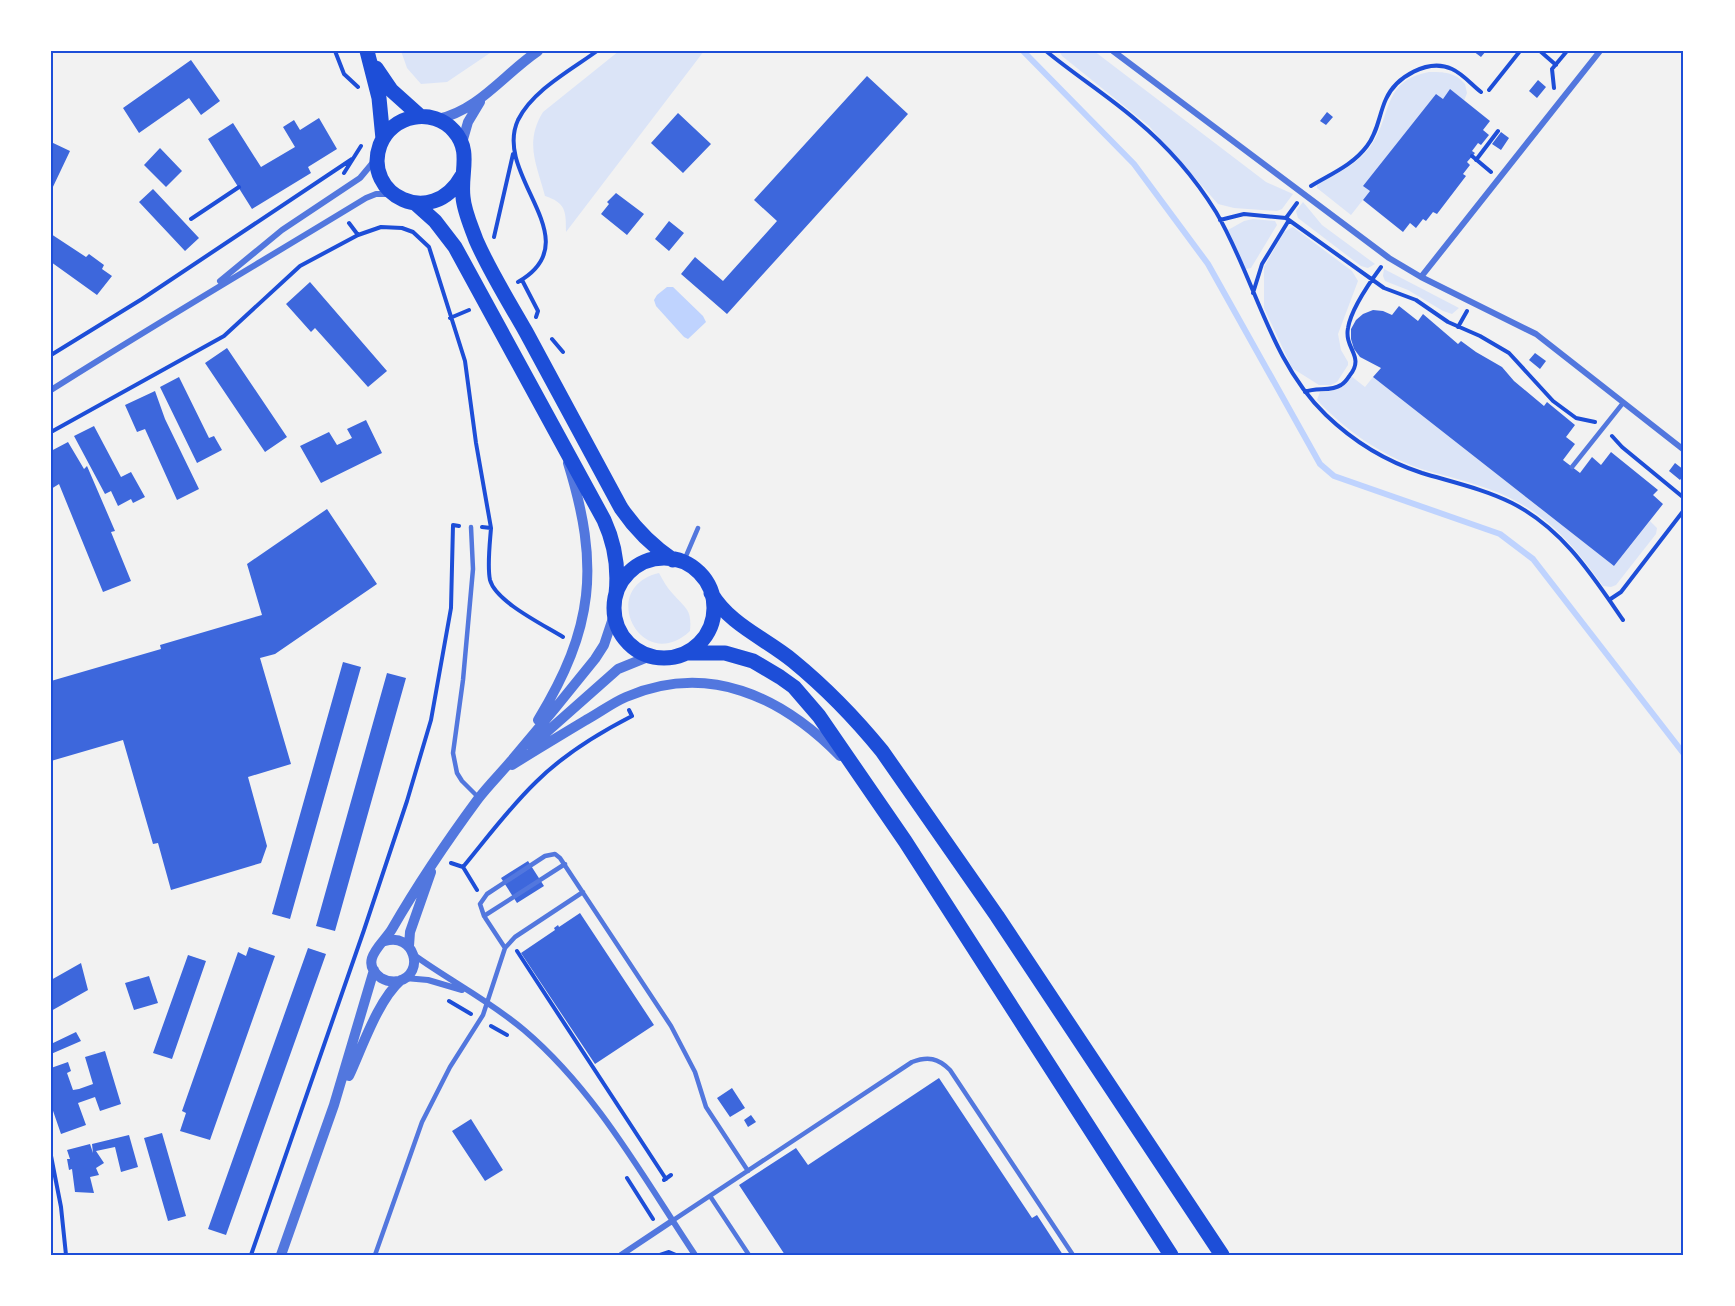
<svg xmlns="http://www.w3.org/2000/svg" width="1735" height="1306" viewBox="0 0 1735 1306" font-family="'Source Sans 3',sans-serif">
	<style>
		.green { fill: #dbe4f7 }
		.water { fill: #bfd3fe }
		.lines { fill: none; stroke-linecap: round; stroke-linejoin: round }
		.stream { stroke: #bfd3fe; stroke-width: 6 }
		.building { fill: #3d67dc }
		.path { stroke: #1d4ed8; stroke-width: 4 }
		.service { stroke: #5277de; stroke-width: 4.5 }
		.minor { stroke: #5277de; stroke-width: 6 }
		.tertiary { stroke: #5277de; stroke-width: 10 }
		.primary { stroke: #1d4ed8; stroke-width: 15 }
		.neatline { fill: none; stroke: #1d4ed8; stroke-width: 2 }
	</style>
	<rect width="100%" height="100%" fill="#f2f2f2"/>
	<path class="green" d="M 401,51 L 493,51 L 447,82 L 421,84 L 407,68 Z
		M 619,51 L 704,51 L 566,232 C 566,211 566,203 545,196 C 537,165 524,143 543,112 Z
		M 1059,51 L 1094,51 L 1266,182 L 1293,194 L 1282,209 L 1277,211 L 1234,208 L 1218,204 L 1149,126 L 1062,56 Z
		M 1429,72 C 1444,72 1455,72 1465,84 L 1467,93 L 1464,101 L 1450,90 L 1443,99 L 1436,94 L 1364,186 L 1370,191 L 1351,215 L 1317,188 L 1317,184 C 1336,174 1357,165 1370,147 C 1393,116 1381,81 1429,72 Z
		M 1303,202 L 1322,225 L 1375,264 L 1368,268 L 1361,266 L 1298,218 L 1296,211 Z
		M 1253,219 L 1275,221 L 1277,225 L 1251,268 L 1246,269 L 1228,230 L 1244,221 Z
		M 1293,227 L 1352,271 L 1358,281 L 1338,334 L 1341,350 L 1348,362 L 1348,365 L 1337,382 L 1331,385 L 1319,385 L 1292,368 L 1264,308 L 1264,267 L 1284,232 Z
		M 1384,269 L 1459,308 L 1452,314 L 1443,311 L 1408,290 L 1385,281 L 1383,276 Z
		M 1351,376 L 1365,387 L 1373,377 L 1614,566 L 1650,521 L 1657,528 L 1656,534 L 1616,585 L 1611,587 L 1603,586 C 1580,554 1557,525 1523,505 C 1493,487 1460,480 1428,471 C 1385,458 1347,432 1317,400 L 1320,392 C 1335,392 1342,387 1351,376 Z
		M 659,573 C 663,580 667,588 673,594 C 686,609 692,609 690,631 C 642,676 596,588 659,573 Z"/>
	<path class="water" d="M 667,287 L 673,287 L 703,316 L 706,322 L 688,339 L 684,337 L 656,306 L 654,300 L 657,295 Z"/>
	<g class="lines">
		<path class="stream" d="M 1023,51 L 1134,164 L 1208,264 L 1320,464 L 1334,476 L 1500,534 L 1533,559 L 1684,754"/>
	</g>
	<path class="building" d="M 1473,51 L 1486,51 L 1481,57 Z
		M 191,60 L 220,101 L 201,115 L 189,98 L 139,133 L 123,108 Z
		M 867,76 L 908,114 L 727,314 L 681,274 L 695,257 L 723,281 L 777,221 L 754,200 Z
		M 1538,80 L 1546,87 L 1537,98 L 1529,91 Z
		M 1450,89 L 1490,121 L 1483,130 L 1489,135 L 1481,145 L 1478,143 L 1472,151 L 1475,153 L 1467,162 L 1470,165 L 1463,174 L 1466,176 L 1437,214 L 1433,212 L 1426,221 L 1423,219 L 1416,228 L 1410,223 L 1403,232 L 1363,200 L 1370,191 L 1363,186 L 1436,94 L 1443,99 Z
		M 1327,112 L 1333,117 L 1326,125 L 1320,121 Z
		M 678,113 L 711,144 L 683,173 L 651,143 Z
		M 319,118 L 337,149 L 308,167 L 311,173 L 252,209 L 208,139 L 233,123 L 261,167 L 295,147 L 283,127 L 294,120 L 300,130 Z
		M 1501,132 L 1509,138 L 1501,150 L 1492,144 Z
		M 51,142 L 70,151 L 51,191 Z
		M 160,148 L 182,171 L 166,187 L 144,165 Z
		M 153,189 L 199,238 L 185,251 L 139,202 Z
		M 616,193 L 644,214 L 627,235 L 601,214 L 609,204 L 607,202 Z
		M 669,221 L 684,233 L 669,251 L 655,239 Z
		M 51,234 L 86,257 L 89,254 L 104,265 L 102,269 L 112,276 L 97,295 L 51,262 Z
		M 310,282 L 387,371 L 368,387 L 315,328 L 311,332 L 286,304 Z
		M 1399,306 L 1418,321 L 1423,314 L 1458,344 L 1461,341 L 1476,352 L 1502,367 L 1514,381 L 1544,406 L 1547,402 L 1575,425 L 1566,437 L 1575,444 L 1563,460 L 1580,473 L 1592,457 L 1601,465 L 1611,452 L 1658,490 L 1653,495 L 1663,504 L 1614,566 L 1373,377 L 1381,368 L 1360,357 L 1354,349 L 1351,339 L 1351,329 L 1356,320 L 1363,314 L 1373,310 L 1383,311 L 1392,315 Z
		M 227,348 L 287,437 L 265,452 L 205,363 Z
		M 1535,353 L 1546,361 L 1540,369 L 1529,360 Z
		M 179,377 L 209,438 L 214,436 L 222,450 L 197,463 L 160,387 Z
		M 155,391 L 165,419 L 199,489 L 177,500 L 145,429 L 137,432 L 125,405 Z
		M 366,420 L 382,453 L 321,483 L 300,446 L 329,432 L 337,445 L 352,438 L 347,429 Z
		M 94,426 L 121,477 L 131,472 L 145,497 L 133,503 L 131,499 L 118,506 L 111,491 L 105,494 L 74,436 Z
		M 68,442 L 84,469 L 87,466 L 115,531 L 111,532 L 131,581 L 103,592 L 59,484 L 51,489 L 51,451 Z
		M 1675,463 L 1684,470 L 1684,475 L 1680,480 L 1669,471 Z
		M 327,509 L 377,584 L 275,654 L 260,658 L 291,764 L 248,777 L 267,846 L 261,863 L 171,890 L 158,843 L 153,844 L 123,740 L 51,761 L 51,681 L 161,649 L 160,645 L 262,615 L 247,564 Z
		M 343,662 L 361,667 L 290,919 L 272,914 Z
		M 387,673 L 406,678 L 335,931 L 316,926 Z
		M 528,861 L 544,886 L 517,903 L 501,878 Z
		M 580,913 L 654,1025 L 595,1064 L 521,953 L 555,930 L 554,928 L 558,925 L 559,927 Z
		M 249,947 L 275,956 L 210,1140 L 180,1131 L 186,1113 L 182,1111 L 238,952 L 246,956 Z
		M 308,948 L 326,954 L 226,1235 L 208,1229 Z
		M 188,955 L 206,961 L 172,1059 L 153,1053 Z
		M 81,963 L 88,990 L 51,1011 L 51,980 Z
		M 149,976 L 158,1003 L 134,1010 L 125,983 Z
		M 76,1032 L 81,1041 L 51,1054 L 51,1044 Z
		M 105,1051 L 121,1104 L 100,1111 L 95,1097 L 78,1103 L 86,1125 L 61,1134 L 51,1105 L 51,1068 L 68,1062 L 71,1071 L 67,1073 L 73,1090 L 79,1089 L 93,1084 L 85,1057 Z
		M 939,1078 L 1032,1218 L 1037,1215 L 1063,1255 L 785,1255 L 739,1185 L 796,1148 L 808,1165 Z
		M 732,1088 L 745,1108 L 730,1117 L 717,1098 Z
		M 751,1115 L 756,1122 L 748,1127 L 744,1120 Z
		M 471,1119 L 503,1170 L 485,1181 L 452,1131 Z
		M 162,1133 L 186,1216 L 168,1221 L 144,1138 Z
		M 129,1135 L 138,1167 L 121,1172 L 115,1147 L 96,1151 L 104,1163 L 96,1168 L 99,1175 L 90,1177 L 94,1193 L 75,1192 L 72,1169 L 69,1170 L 67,1159 L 70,1159 L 67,1150 L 90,1144 L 93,1153 L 92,1144 Z"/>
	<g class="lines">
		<path class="path" d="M 335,51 L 344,74 L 358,87
			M 1046,51 C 1075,75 1107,95 1136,120 C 1166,145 1195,178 1216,212 C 1255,278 1269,360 1326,415 C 1353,441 1385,461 1422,473 C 1452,482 1484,489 1512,503 C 1563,529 1592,575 1623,620
			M 1540,51 L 1556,65
			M 1554,88 L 1552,69 L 1567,51
			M 1489,90 L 1520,51
			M 1472,156 L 1491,172
			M 1476,160 L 1498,131
			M 344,173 L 361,146
			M 1311,186 C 1331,174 1353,165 1367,146 C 1378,132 1379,114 1386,99 C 1396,77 1428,58 1452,69 C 1463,74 1472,85 1481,92
			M 1286,218 L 1297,203
			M 191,219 L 239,187
			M 1220,220 L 1244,214 L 1286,218 L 1384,288 L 1416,300 L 1448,322 L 1480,336 L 1509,353 L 1553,401 L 1576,418 L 1595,422
			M 349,223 L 358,235 L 381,227 L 402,228 L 413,232 L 429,247 L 465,361 L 476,443 L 491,528 L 482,527
			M 494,237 L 513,154
			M 522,280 L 538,311 L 536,317
			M 518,282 C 592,240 492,176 518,120 C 533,90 571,70 597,51
			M 1253,293 L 1262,264 L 1289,220
			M 450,318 L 469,310
			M 1458,327 L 1467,311
			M 552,339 L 563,352
			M 51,355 L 142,299 L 352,159
			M 1305,392 C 1316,387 1331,392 1341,385 C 1345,383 1348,378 1350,375 C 1365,356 1344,349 1348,328 C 1351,309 1370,282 1381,267
			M 51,432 L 224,336 L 300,266 L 358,235
			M 1612,436 L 1622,447 L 1684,498
			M 491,528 C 490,542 487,566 490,580 C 496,602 544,625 563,637
			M 1609,600 L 1621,592 L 1684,510
			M 451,863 L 463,867 C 487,838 509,808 536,782 C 564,754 597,734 632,716 L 629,710
			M 463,867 L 477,890
			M 517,951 L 666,1179
			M 449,1001 L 471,1014
			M 491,1026 L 507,1035
			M 51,1156 L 61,1207 L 66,1255
			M 627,1178 L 653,1219
			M 664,1180 L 671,1175
			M 251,1255 L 364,930 L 407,801 L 431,720 L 451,608 L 453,525 L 459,526
			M 660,1255 L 669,1252 L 676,1255"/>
		<path class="service" d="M 1572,467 L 1623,403
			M 471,527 L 473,569 L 463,680 L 453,753 L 457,773 L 462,781 L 479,798
			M 683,563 L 698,528
			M 484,916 L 480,904 L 487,894 L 545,856 L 555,854 L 560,858 L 671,1026 L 695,1072 L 706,1107 L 748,1171
			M 505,948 L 484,916 L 565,864
			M 710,1196 L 749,1255
			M 672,1221 L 912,1062 C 928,1056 938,1058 950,1070 L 1073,1255
			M 375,1255 L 422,1122 L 450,1067 L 483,1015 L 505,948 L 515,937 L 583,892"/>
		<path class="minor" d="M 1113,51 L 1389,258 L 1421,277 L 1536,334 L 1684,450
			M 1421,277 L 1600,51
			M 220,281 L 282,230 L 360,178 L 375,160
			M 51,390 C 155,324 261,262 366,198 L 376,194 L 389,194
			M 414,955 C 450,981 490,1001 524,1030 C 596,1091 643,1177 695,1255
			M 405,978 L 428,980 L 462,990
			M 621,1255 L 672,1221"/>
		<path class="tertiary" d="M 438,119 C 479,110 504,74 538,51
			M 462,143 L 468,122 L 480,102
			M 538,720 C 594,628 600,566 568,463
			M 531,746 L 618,669 L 650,656
			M 512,765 C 536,750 561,735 586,720 C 599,713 612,703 626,697 C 708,662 781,696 840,756
			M 385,941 C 414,932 426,973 399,981 C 393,982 386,981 381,978 C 357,961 384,943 392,929 C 418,884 447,841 478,799 C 488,786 500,774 511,761 C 540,727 568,693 595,659 L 604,645 L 614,615
			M 409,946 L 410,932 L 431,872
			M 349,1076 C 362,1048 378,1000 401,980
			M 281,1255 L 334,1105 L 374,970"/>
		<path class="primary" d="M 367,51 L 379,98 L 383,139
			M 376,68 L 391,90 L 420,116
			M 462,176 C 432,230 362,195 380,145 C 392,114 433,107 454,131 C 472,151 460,173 463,197 C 464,211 471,226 476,240 C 490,272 509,302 526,332 C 558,391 589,449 621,508 C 636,530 651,545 673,560
			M 416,204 L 435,221 L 455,247 L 604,520 C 615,544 619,567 616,594
			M614 608a50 50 0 1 1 100 0a50 50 0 1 1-100 0Z
			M 711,593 C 730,625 765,638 793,661 C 826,688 855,718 882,751 L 997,916 L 1222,1255
			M 687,653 L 725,653 L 753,661 L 780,677 L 794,687 L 819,716 L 905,841 L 1171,1255"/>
	</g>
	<rect width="1735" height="1306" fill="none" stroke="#ffffff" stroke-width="105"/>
	<rect x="52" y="52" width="1630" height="1202" class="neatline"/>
</svg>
